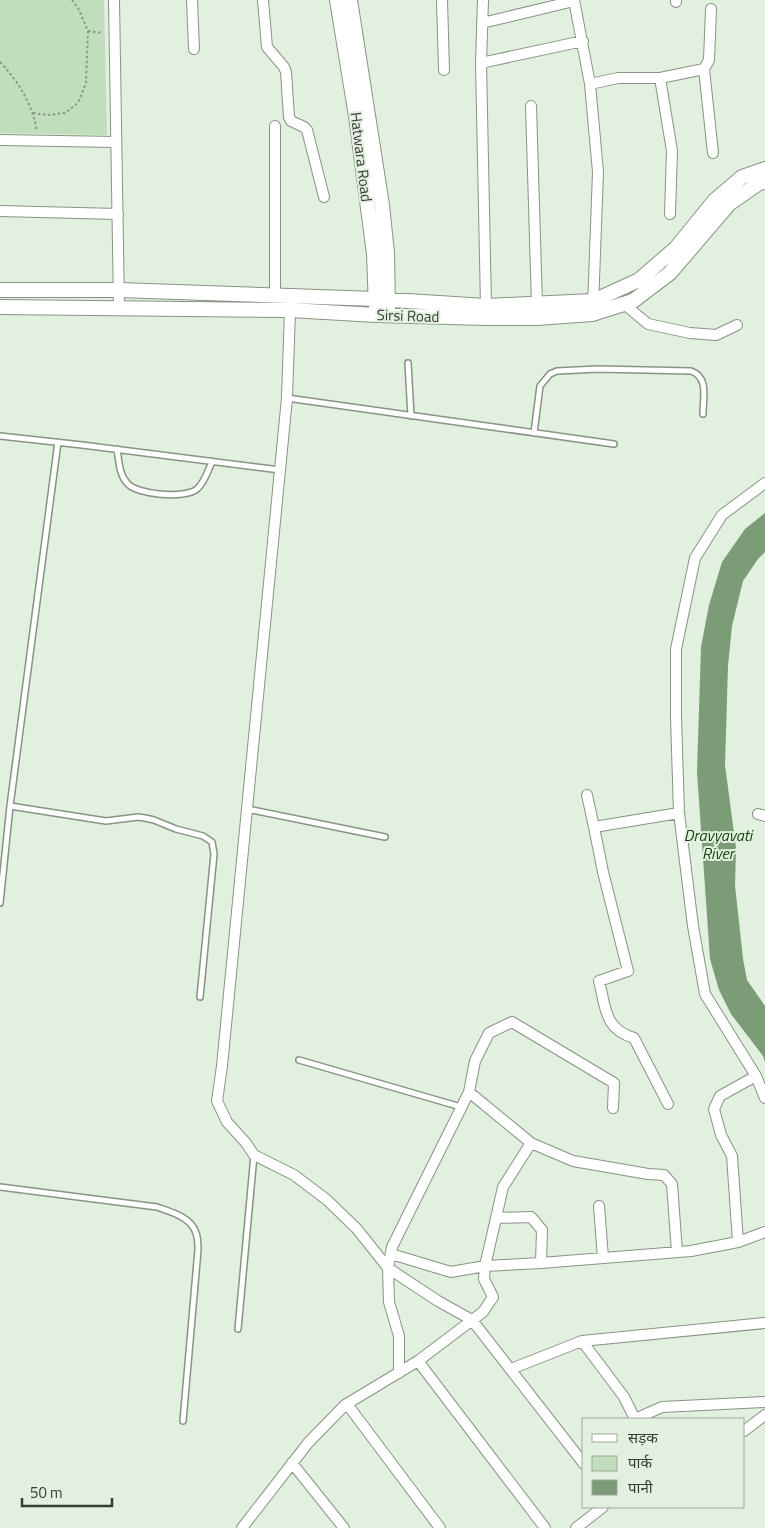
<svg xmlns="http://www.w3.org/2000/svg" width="765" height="1528" viewBox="0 0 765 1528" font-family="'Titillium Web','Noto Sans Devanagari',sans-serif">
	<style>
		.green { fill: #c1debc }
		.water { fill: #7b9c76 }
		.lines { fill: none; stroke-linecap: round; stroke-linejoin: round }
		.lane-casing { stroke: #879484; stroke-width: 8 }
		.street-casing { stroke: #879484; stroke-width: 12 }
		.secondary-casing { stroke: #879484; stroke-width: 16 }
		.path { stroke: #8b9589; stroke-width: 2; stroke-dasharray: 2.5 2.5; stroke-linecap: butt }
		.lane { stroke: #fff; stroke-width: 5 }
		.street { stroke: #fff; stroke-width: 10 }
		.secondary { stroke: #fff; stroke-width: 14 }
		.labels { text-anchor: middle; stroke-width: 4; stroke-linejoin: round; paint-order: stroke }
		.street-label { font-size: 15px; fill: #373d36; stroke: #e2f0df }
		.water-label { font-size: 16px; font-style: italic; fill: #16440e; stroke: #e2f0df }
	</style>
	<rect width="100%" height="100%" fill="#e2f0df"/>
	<path class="green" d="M 0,0 L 104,0 L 107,135 L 0,133 Z"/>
	<path class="water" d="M 765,513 L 765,552 L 758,559 L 743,581 L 732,626 L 728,666 L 725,765 L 736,848 L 735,885 L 743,959 L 747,980 L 765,1006 L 765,1062 L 763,1056 L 731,1014 L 719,990 L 710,959 L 697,772 L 701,647 L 709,605 L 722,562 L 745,529 Z"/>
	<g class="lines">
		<g class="lane-casing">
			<path id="lane" d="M 408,363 L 411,416
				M 287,398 L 614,444
				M 534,433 L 540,386 L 550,374 L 557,371 L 598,369 L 691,371 C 709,377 703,398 703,414
				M 0,436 L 82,445 L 280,470
				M 117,449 C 119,461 119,474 127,483 C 136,495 186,499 197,489 C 205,482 208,470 212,462
				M 10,806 L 106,821 L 138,817 L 145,818 L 154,820 L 176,829 L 203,836 L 212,842 L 214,854 L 200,997
				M 247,809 L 385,837
				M 0,903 L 10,806 L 58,442
				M 299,1060 L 461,1107
				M 0,1187 L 157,1207 C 171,1212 191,1217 196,1233 C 198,1238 198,1244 198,1250 L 183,1421
				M 238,1329 L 254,1155"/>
		</g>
		<g class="street-casing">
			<path id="street" d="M 114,0 L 119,308
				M 192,0 L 194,49
				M 263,0 L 267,47 L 284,67 L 286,72 L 289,117 L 291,121 L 304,127 L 307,130 L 324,197
				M 442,0 L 444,70
				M 483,0 L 481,63 L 486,306
				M 574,0 L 590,84 L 598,172 L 593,307
				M 676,0 L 676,2
				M 482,23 L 574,1
				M 481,63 L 583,41
				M 704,69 L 709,60 L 711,9
				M 660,78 L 704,69 L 713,153
				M 590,84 L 618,78 L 660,78 L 672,151 L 670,214
				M 531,106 L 537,305
				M 275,126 L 275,295
				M 0,140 L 116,142
				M 0,211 L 118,214
				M 624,304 L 648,324 L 690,333 L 716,335 L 737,325
				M 290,310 L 287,398 L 222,1066 L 217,1101 L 227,1122 L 246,1143 L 254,1155 L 294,1175 L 327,1200 L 357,1229 L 388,1268 L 389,1302 L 399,1336 L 399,1373
				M 765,483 L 722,515 L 695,558 L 676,649 L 676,717 L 679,813 L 693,926 L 705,994 L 756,1076 L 765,1098
				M 587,795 L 594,827
				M 758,814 L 765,816
				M 469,1092 L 475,1061 L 489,1033 L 512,1022 L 614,1083 L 613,1108
				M 668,1104 L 634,1038 C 604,1029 606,1008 599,981 L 628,971 L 603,872 L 594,827 L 679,813
				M 531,1143 L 573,1161 L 648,1174 L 664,1175 L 672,1184 L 677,1252
				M 599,1206 L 603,1258
				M 496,1218 L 503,1187 L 531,1143 L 469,1092 L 392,1247 L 388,1268 L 438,1301 L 472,1320 L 584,1464
				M 738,1242 L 732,1156 L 721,1135 L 714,1109 L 720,1096 L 756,1076
				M 541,1263 L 691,1251 L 738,1242 L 765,1232
				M 582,1341 L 624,1397 L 635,1419
				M 418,1361 L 545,1528
				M 511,1369 L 582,1341 L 765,1323
				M 347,1404 L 440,1528
				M 635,1419 L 662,1407 L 765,1402
				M 744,1431 L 765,1415
				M 292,1463 L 344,1528
				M 242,1528 L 308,1443 L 345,1405 L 418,1361 L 483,1312 L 493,1297 L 484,1279 L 485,1266 L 496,1218 L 531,1217 L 542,1230 L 541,1263 L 485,1266 L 451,1272 L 391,1254
				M 576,1528 L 603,1507"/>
		</g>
		<g class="secondary-casing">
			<path id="secondary" d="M 337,0 L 356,116 L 374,254 L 376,307
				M 350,0 L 382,205 L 387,253 L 388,309
				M 0,290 L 119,290 L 376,299 L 486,306 L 593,301 L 639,280 L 676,248 L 715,200 L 742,177 L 765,169
				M 0,307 L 290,310 L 376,315 L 486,318 L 537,318 L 592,314 L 633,301 L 670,273 L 729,204 L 759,183 L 765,182"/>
		</g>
		<path class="path" d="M 88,31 L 103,33
			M 0,62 C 19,82 32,104 37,131
			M 33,113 L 48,115 L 65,113 L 78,103 L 86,83 L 88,31 L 78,8 L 72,0"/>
		<use href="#lane" class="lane"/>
		<use href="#street" class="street"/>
		<use href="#secondary" class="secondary"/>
	</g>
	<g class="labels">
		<g class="street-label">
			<text transform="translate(361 157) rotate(83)" y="5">Hatwara Road</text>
			<text transform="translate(408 316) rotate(2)" y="5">Sirsi Road</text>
		</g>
		<g class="water-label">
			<text x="718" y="841">Dravyavati<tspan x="718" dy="18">River</tspan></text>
		</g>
	</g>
	<rect x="582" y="1418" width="162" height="90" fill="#e2f0df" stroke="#9ea89b"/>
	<rect x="592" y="1434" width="25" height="8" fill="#ffffff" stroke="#9ea89b"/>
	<text x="628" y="1443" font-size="15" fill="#373d36">सड़क</text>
	<rect x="592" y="1456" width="25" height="15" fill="#c1debc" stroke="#9ea89b"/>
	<text x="628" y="1468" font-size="15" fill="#373d36">पार्क</text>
	<rect x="592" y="1480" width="25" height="15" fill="#7b9c76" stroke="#9ea89b"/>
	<text x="628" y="1493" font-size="15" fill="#373d36">पानी</text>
	<path d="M22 1498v8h90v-8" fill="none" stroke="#373d36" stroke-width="2.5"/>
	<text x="30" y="1498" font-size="15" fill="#373d36" stroke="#e2f0df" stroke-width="4" paint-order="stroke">50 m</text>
</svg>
